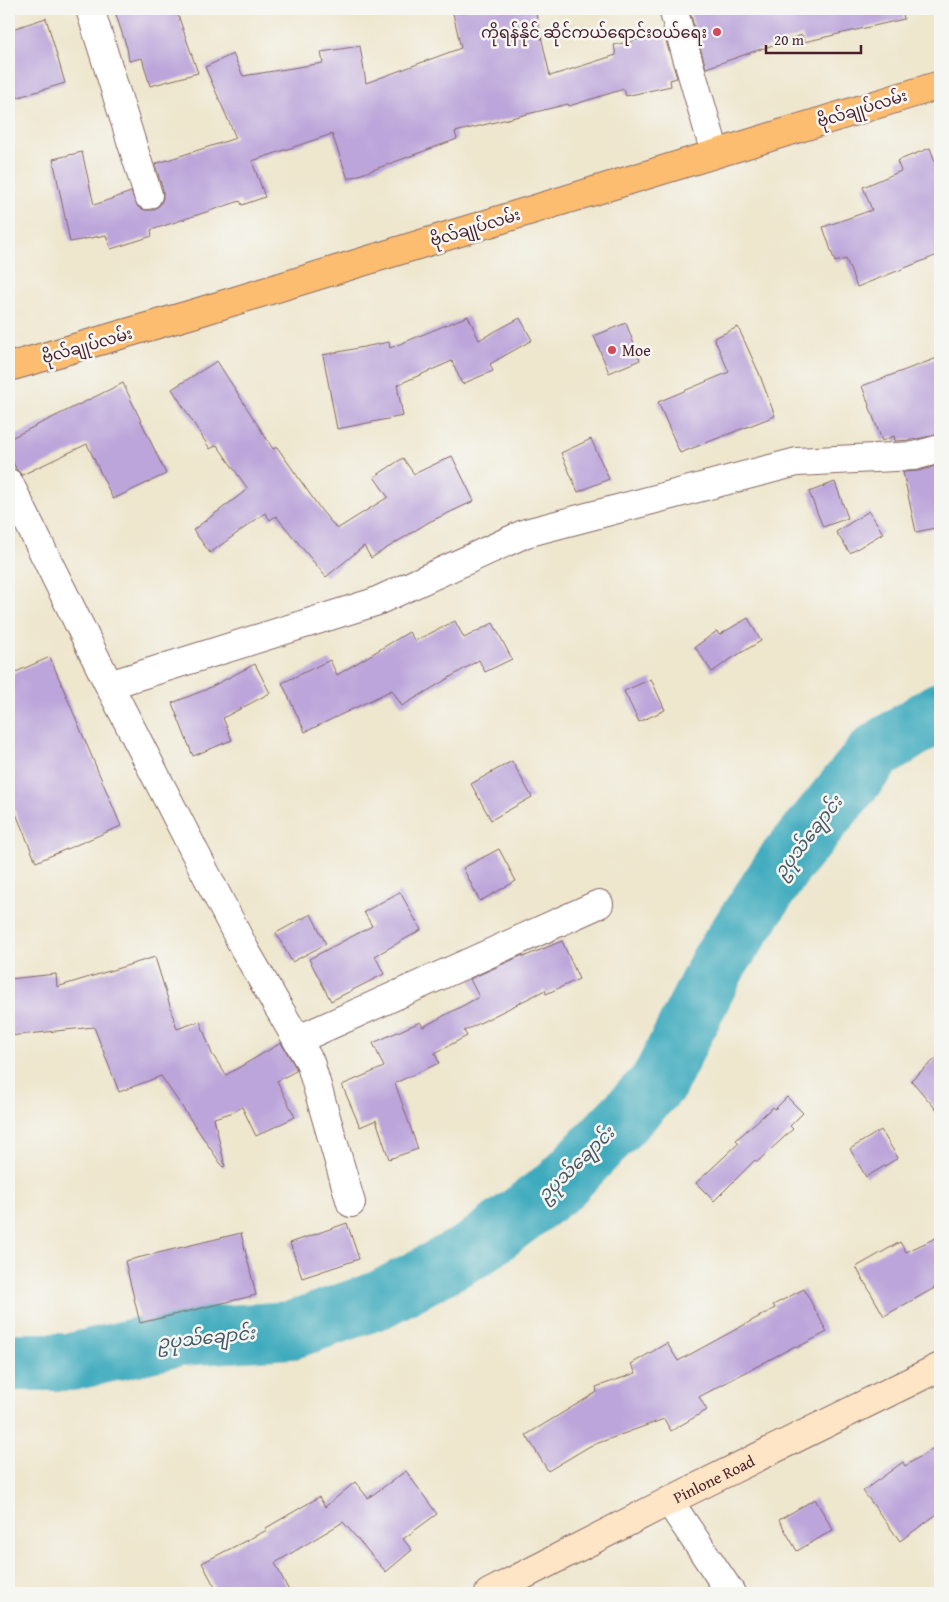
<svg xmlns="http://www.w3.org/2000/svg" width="949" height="1602" viewBox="0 0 949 1602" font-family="'Gentium Book Plus','Noto Sans Myanmar',serif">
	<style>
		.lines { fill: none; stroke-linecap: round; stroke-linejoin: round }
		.river { stroke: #3eaabd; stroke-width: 58 }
		.building { fill: #bca5da }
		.street-casing { stroke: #836564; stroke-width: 30 }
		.secondary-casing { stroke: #836564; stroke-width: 30 }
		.highway-casing { stroke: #836564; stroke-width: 30 }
		.street { stroke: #fff; stroke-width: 28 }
		.secondary { stroke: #fee5c5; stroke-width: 28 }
		.highway { stroke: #fcbd6f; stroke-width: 28 }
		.poi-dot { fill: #d1495b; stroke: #f6f6f2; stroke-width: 2 }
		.labels { text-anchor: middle; stroke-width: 5; stroke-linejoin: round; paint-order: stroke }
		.poi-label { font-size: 16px; fill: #4a1f2b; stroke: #f6f6f2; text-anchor: end }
		.street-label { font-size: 16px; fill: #4a1f2b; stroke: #f6f6f2 }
		.water-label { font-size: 18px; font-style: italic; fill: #455765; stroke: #f6f6f2 }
	</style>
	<rect width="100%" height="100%" fill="#f6f6f2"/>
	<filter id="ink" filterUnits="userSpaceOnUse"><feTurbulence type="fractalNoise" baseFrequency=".02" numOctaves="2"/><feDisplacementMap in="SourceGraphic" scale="10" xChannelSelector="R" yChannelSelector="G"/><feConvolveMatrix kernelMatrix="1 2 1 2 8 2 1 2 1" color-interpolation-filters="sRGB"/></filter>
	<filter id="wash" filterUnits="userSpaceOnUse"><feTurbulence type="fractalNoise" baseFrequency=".0096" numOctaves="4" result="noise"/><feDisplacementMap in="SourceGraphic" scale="20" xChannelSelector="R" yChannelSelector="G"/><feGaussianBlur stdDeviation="1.12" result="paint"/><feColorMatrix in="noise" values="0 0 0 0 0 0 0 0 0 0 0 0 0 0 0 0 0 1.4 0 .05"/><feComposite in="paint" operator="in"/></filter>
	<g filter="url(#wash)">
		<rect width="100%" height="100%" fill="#eee6cd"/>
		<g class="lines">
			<path class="river" d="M 9,1362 L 71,1362 L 179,1337 L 292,1330 L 379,1300 L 475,1249 L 560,1185 L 659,1082 L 718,964 L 785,863 L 876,752 L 940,711"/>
		</g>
		<g id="blocks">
			<path class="building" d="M 114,9 L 176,9 L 198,73 L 150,86 L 142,58 L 129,61 L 127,48 Z
				M 452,9 L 535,9 L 550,76 L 616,55 L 614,45 L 664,34 L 677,78 L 670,80 L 671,86 L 626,96 L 624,89 L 569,106 L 568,104 L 455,132 L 457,139 L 348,179 L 332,134 L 252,161 L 265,197 L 242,205 L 240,201 L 151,230 L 152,236 L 111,249 L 106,235 L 70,242 L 53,159 L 82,152 L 94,205 L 131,192 L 138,207 L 145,210 L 153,210 L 160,205 L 163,198 L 163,190 L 155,164 L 236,138 L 205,67 L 233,54 L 243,76 L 323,63 L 321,52 L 360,46 L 366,83 L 461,48 Z
				M 689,9 L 902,9 L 904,19 L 804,42 L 802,35 L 706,68 Z
				M 46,18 L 65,83 L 9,100 L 9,30 Z
				M 930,148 L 940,175 L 940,254 L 857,287 L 846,259 L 835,262 L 823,227 L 872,210 L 863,187 L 901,171 L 897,161 Z
				M 468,316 L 479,340 L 520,318 L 532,340 L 490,364 L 493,371 L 462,384 L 452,361 L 397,385 L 403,416 L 337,429 L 323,355 L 389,342 L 390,348 Z
				M 626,323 L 640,360 L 609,373 L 594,336 Z
				M 738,327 L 759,373 L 775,416 L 680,453 L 658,402 L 729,372 L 714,338 Z
				M 940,357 L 940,434 L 912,440 L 895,441 L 894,436 L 882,441 L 862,386 Z
				M 217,361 L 273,449 L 277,447 L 321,510 L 337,529 L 388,497 L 374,477 L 403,458 L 414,474 L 452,456 L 474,501 L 429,522 L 371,558 L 364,546 L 326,577 L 276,516 L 270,520 L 265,513 L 210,553 L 193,530 L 248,489 L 217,445 L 210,449 L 172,389 Z
				M 123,383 L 166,474 L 113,499 L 87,444 L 22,475 L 16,469 L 9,454 L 9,439 Z
				M 591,439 L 609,479 L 578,492 L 561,453 Z
				M 940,465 L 940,527 L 916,532 L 903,472 L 918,471 Z
				M 835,482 L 848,518 L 823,527 L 809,492 Z
				M 869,511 L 883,533 L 850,553 L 836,532 Z
				M 748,618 L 761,641 L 729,660 L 712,672 L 695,647 L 717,631 L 719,635 Z
				M 455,621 L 464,638 L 493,623 L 512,659 L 485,672 L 479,660 L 402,706 L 392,690 L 305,732 L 282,683 L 330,660 L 337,675 L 409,632 L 415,641 Z
				M 50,657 L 121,826 L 36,862 L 9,797 L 9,675 Z
				M 255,664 L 270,693 L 223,718 L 232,740 L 193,756 L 172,703 L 205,690 Z
				M 651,679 L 665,710 L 639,722 L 624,691 Z
				M 512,761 L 532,797 L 491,820 L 471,784 Z
				M 499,849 L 516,881 L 480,901 L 463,868 Z
				M 400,892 L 421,930 L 375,956 L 384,974 L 331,1001 L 309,959 L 372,926 L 364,912 Z
				M 311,914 L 326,944 L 292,962 L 276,933 Z
				M 562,941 L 579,979 L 546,994 L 545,990 L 464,1031 L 467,1036 L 435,1053 L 439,1063 L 395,1083 L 418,1149 L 389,1159 L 376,1120 L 360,1127 L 342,1085 L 384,1067 L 373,1043 L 420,1022 L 423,1027 L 479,997 L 470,979 L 523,955 L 523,957 Z
				M 155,957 L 177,1029 L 200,1021 L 212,1054 L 226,1075 L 281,1043 L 296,1068 L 296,1071 L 277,1081 L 295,1117 L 256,1136 L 242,1107 L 234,1112 L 214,1118 L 225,1166 L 223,1167 L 161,1076 L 119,1092 L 94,1027 L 9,1036 L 9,979 L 56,974 L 57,987 Z
				M 940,1055 L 940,1114 L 911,1080 Z
				M 787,1097 L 803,1113 L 790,1126 L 793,1129 L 757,1162 L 755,1160 L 714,1201 L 696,1183 L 739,1143 L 736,1140 L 773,1107 L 775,1109 Z
				M 881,1130 L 898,1158 L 866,1177 L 850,1149 Z
				M 347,1223 L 359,1259 L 302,1278 L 290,1243 Z
				M 241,1233 L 256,1295 L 140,1323 L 125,1261 Z
				M 940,1236 L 940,1285 L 884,1316 L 856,1267 L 900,1242 L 906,1252 Z
				M 804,1289 L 827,1332 L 796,1348 L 795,1346 L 699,1397 L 707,1410 L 671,1431 L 664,1419 L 590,1446 L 548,1471 L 526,1435 L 597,1392 L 596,1387 L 636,1373 L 631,1364 L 667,1343 L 678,1361 L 775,1308 L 773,1305 Z
				M 940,1444 L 940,1512 L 900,1541 L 863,1491 L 903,1462 L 905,1466 Z
				M 406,1471 L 437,1514 L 403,1539 L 412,1550 L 386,1572 L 343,1522 L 275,1563 L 290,1593 L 218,1593 L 202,1563 L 267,1530 L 266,1528 L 319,1497 L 325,1507 L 355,1482 L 368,1498 Z
				M 815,1499 L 833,1530 L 797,1551 L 779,1520 Z"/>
		</g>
	</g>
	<g filter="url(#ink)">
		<use href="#blocks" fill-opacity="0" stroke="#836564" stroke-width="1"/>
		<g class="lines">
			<g class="street-casing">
				<path id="street" d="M 90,9 L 148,195
					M 673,9 L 715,153
					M 9,483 L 109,685 L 245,950 L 310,1062 L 351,1203
					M 109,685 L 375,602 L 526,533 L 797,462 L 914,456 L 940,449
					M 297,1040 L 599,904
					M 669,1501 L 731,1593"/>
			</g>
			<g class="secondary-casing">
				<g id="secondary">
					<path id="s1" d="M 489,1593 L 669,1501 L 940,1367"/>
				</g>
			</g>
			<g class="highway-casing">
				<path id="highway" d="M 9,367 L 189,315 L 940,85"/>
			</g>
			<use href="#street" class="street"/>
			<use href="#secondary" class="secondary"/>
			<use href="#highway" class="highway"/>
		</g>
	</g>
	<g class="poi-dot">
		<circle cx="717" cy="32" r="5"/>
		<circle cx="612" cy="350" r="5"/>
	</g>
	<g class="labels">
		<g class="poi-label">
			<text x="707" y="38">ကိုရန်နိုင် ဆိုင်ကယ်ရောင်းဝယ်ရေး</text>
			<text x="622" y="356" text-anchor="start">Moe</text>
		</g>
		<g class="street-label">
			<text transform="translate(862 108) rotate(-17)" y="6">ဗိုလ်ချုပ်လမ်း</text>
			<text transform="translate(475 227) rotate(-17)" y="6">ဗိုလ်ချုပ်လမ်း</text>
			<text transform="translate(87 345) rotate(-16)" y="6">ဗိုလ်ချုပ်လမ်း</text>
			<text dy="6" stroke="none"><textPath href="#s1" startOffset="252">Pinlone Road</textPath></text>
		</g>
		<g class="water-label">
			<text transform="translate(808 837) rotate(-52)" y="6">ဥပုသ်ချောင်း</text>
			<text transform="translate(576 1164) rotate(-44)" y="6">ဥပုသ်ချောင်း</text>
			<text transform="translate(206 1338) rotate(-6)" y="6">ဥပုသ်ချောင်း</text>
		</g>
	</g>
	<rect width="949" height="1602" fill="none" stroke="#f6f6f2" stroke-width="30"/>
	<path d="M766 45v8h95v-8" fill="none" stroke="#4a1f2b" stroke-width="2.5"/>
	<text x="774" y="45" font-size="15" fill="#4a1f2b" stroke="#f6f6f2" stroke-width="4" paint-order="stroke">20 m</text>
</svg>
